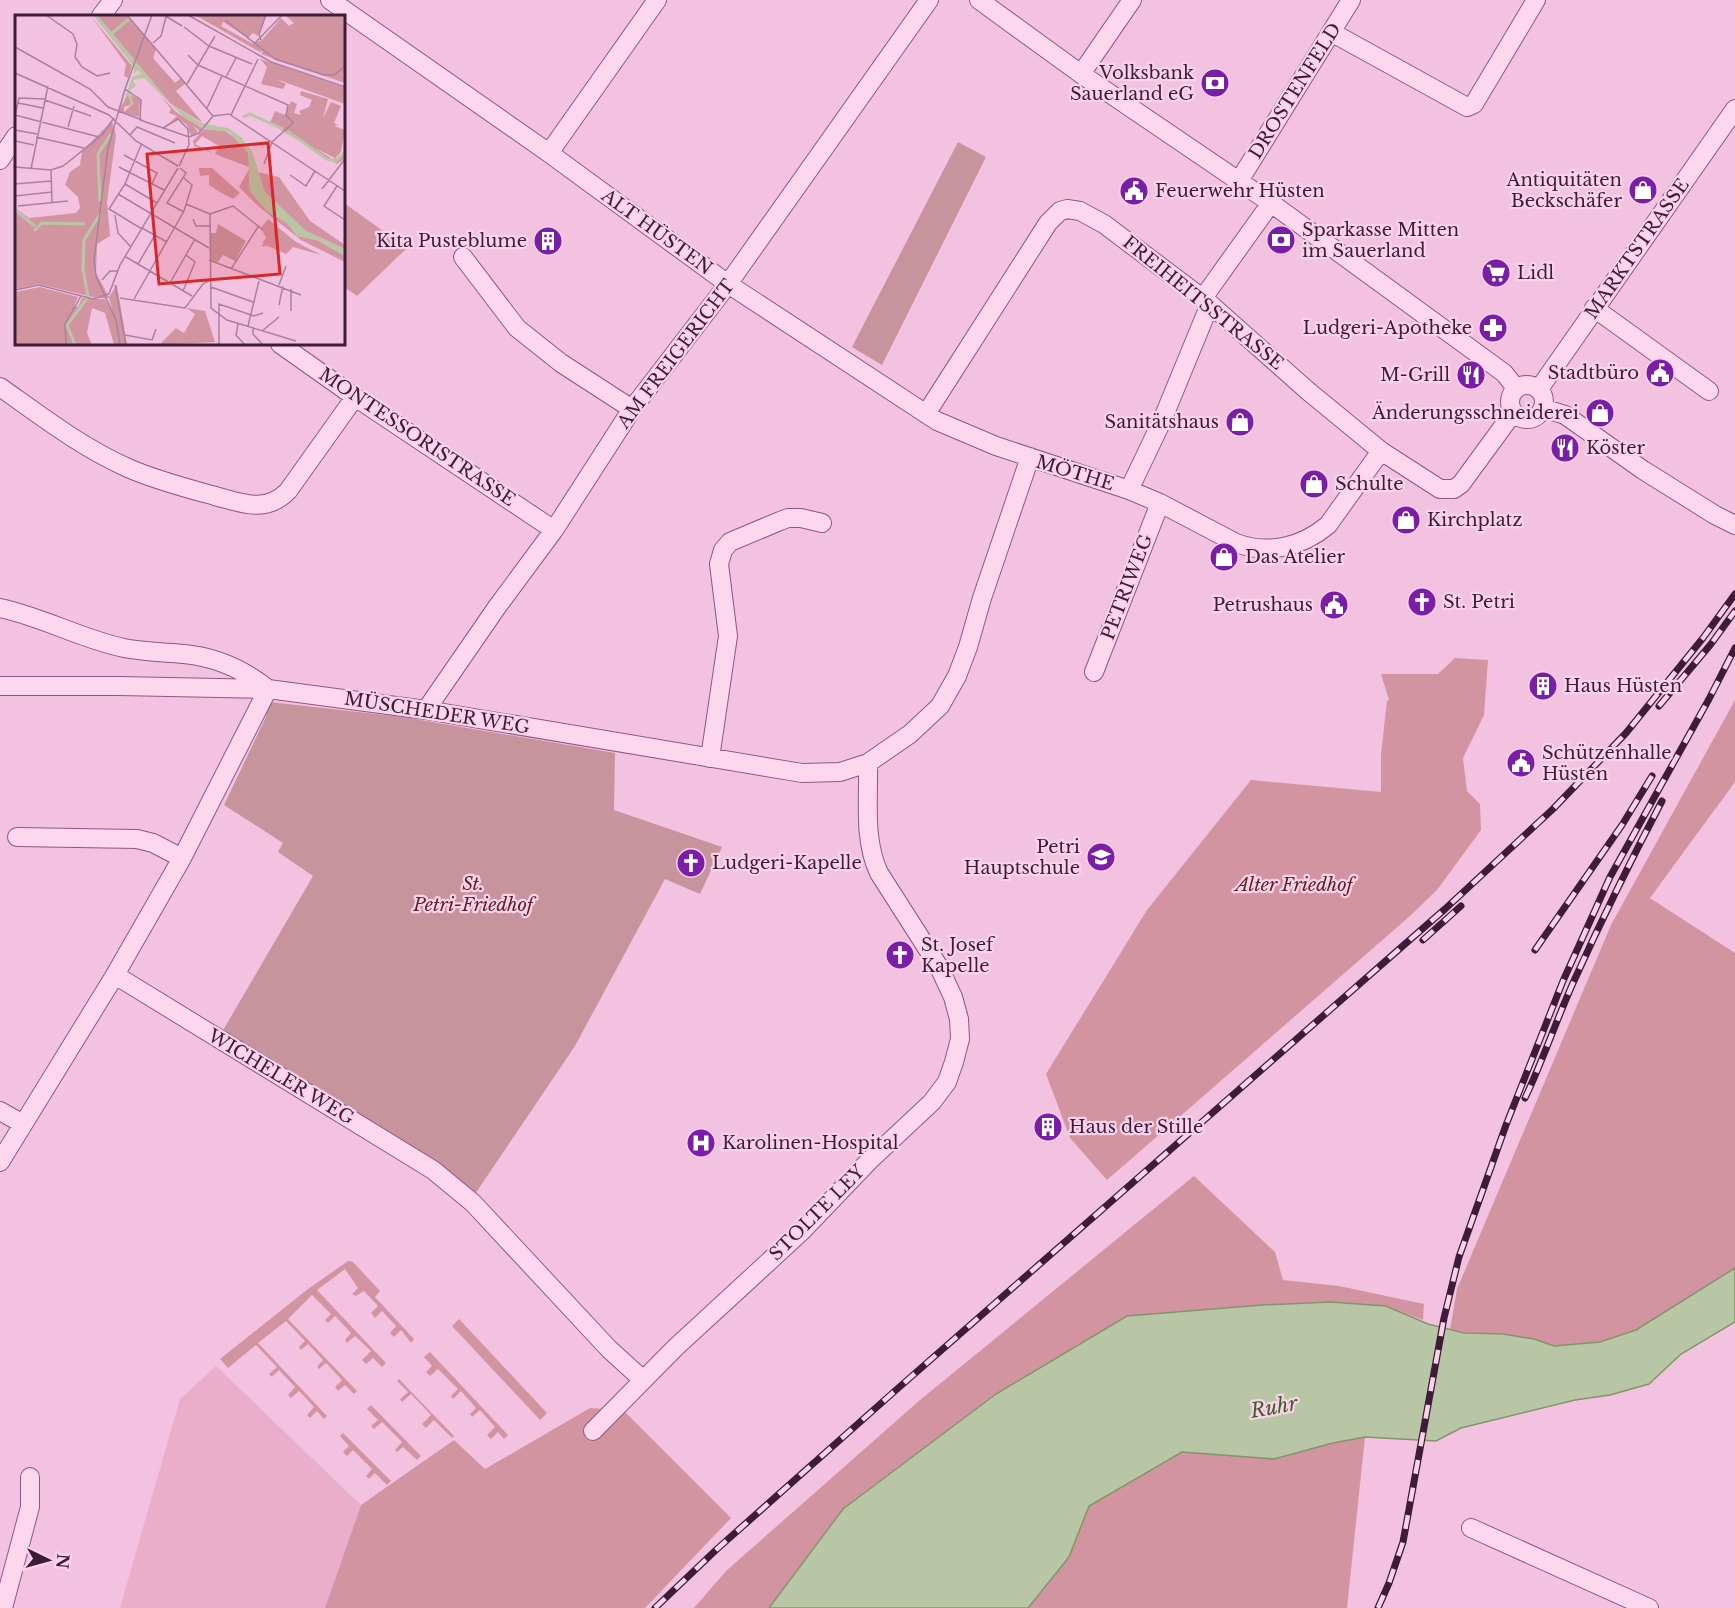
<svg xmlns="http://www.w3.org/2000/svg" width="1735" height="1608" viewBox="0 0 1735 1608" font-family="'Libre Baskerville',serif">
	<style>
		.farmland { fill: #eaaecb }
		.green { fill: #d394a1 }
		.cemetery { fill: #c7949e }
		.water { fill: #b9c6a5; stroke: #83956a; stroke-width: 1.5 }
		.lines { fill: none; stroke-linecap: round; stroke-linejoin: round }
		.minor-casing { stroke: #905684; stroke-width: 20 }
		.minor { stroke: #fdd7ee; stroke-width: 18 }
		.rail-casing { stroke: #3e1c39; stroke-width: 7 }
		.rail { stroke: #fad3ea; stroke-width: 4.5; stroke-dasharray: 14; stroke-linecap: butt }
		.labels { text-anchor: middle; stroke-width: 4.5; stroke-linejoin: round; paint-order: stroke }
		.poi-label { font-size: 18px; fill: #3e1c39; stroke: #fad3ea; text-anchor: start }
		.street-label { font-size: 18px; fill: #3e1c39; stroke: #fad3ea }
		.park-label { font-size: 18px; font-style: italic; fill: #5d2024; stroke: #fad3ea }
		.water-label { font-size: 20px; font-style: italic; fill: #3e602a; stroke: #fad3ea }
		.inset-river { fill: none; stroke: #b9c6a5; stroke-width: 3 }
		.inset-road { fill: none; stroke: #ab809e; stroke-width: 1.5 }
		.view { fill: #d62828; fill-opacity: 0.15; stroke: #d62828; stroke-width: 3 }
		.inset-edge { fill: none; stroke: #3e1c39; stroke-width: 3 }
	</style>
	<rect width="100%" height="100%" fill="#f3c2e1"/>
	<path class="farmland" d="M 216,1366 L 361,1505 L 325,1608 L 120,1608 L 180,1399 Z"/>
	<path class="green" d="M 344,203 L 407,248 L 357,296 L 344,287 Z
		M 1455,658 L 1488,660 L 1484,715 L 1463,758 L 1467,791 L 1480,804 L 1481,830 L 1437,890 L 1410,916 L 1107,1180 L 1070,1138 L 1046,1074 L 1147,910 L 1251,780 L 1381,792 L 1381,754 L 1387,701 L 1389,700 L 1381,674 L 1438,674 Z
		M 1735,700 L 1735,782 L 1650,898 L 1735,953 L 1735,1268 L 1636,1330 L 1600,1342 L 1554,1346 L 1534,1339 L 1503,1334 L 1464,1333 L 1450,1330 L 1457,1289 L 1611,925 Z
		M 1194,1176 L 1275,1252 L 1283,1280 L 1339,1286 L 1424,1304 L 1423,1320 L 1386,1306 L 1330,1302 L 1262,1305 L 1127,1316 L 996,1394 L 843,1509 L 769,1608 L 694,1608 L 726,1571 L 920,1400 Z
		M 348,1261 L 353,1262 L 380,1291 L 375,1297 L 414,1339 L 411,1343 L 401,1330 L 394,1337 L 390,1333 L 396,1326 L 382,1311 L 375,1318 L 371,1313 L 378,1306 L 364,1291 L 356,1296 L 352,1294 L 358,1288 L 345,1269 L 317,1290 L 386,1363 L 382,1367 L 373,1358 L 366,1364 L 362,1360 L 371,1351 L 355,1336 L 347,1343 L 345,1340 L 351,1333 L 335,1316 L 328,1323 L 325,1320 L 331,1314 L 312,1295 L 288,1319 L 357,1391 L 354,1394 L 345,1385 L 338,1391 L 335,1387 L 342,1380 L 326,1363 L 319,1369 L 317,1367 L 323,1360 L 308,1344 L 301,1350 L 299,1347 L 305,1341 L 286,1321 L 258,1343 L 327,1416 L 324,1419 L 317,1411 L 310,1418 L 307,1415 L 314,1407 L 299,1391 L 291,1398 L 288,1395 L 295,1387 L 279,1370 L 272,1377 L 269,1374 L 277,1367 L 256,1345 L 228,1368 L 220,1359 L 308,1289 Z
		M 459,1319 L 547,1413 L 540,1420 L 452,1326 Z
		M 430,1352 L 508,1435 L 504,1439 L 498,1432 L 491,1439 L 487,1435 L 495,1427 L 480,1410 L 472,1417 L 470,1414 L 476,1408 L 461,1391 L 453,1399 L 451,1396 L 458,1389 L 438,1369 L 430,1376 L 426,1372 L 432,1366 L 424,1357 Z
		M 399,1379 L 454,1436 L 452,1438 L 434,1420 L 426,1428 L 422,1424 L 431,1415 L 411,1394 L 402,1402 L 400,1399 L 408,1392 L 397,1381 Z
		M 371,1405 L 421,1456 L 417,1460 L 403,1447 L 397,1452 L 395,1450 L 402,1442 L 382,1422 L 374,1429 L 371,1426 L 378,1420 L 367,1409 Z
		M 590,1408 L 623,1410 L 731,1518 L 645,1608 L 325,1608 L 361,1505 L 454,1440 L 485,1469 Z
		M 343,1433 L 391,1481 L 387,1485 L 375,1473 L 369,1479 L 366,1476 L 372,1469 L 353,1450 L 347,1456 L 343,1452 L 349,1446 L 340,1436 Z
		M 1365,1437 L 1347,1608 L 1028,1608 L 1069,1557 L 1089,1506 L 1183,1452 L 1274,1459 L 1333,1443 Z"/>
	<path class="cemetery" d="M 958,142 L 986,157 L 882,365 L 852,347 Z
		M 270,702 L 403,717 L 615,753 L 614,810 L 722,847 L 700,894 L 665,879 L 575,1046 L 475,1194 L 434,1160 L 222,1032 L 313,876 L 278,852 L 283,843 L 224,805 L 265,719 Z"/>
	<path class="water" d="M 1735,1268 L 1735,1322 L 1681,1354 L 1649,1384 L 1610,1395 L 1575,1400 L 1461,1428 L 1436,1441 L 1365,1437 L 1333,1443 L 1274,1459 L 1182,1452 L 1089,1506 L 1069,1557 L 1028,1608 L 769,1608 L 843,1509 L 996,1394 L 1127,1316 L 1262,1305 L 1330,1302 L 1386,1306 L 1428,1324 L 1464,1333 L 1503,1334 L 1534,1339 L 1554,1346 L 1600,1342 L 1636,1330 Z"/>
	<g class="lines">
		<g class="minor-casing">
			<path id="minor" d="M 330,0 L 549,153 L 728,284 L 937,421 L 996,446 L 1129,490 L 1160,503 L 1236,543 C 1268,555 1302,547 1328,525 L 1381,451
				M 979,0 L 1081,74 L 1271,203 L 1504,373 L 1516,388
				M 101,16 L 113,0
				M 1331,32 L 1467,107 L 1474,104 L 1536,0
				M 1081,74 L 1132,0
				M 549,153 L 657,0
				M 0,160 L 16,136
				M 1239,181 L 1351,0
				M 463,257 L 517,328 L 561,363 L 632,409
				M 1203,298 L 1271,203
				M 1594,308 L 1709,391
				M 280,344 L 355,397 L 554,530
				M1510 402a17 17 0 1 1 34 0a17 17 0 1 1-34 0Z
				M 0,387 C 41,416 81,447 128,468 C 155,480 186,488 215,496 C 242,503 265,514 288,491 L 355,397
				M 1539,389 L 1735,109
				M 1543,408 L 1565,415 L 1643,470 L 1715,515 L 1735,525
				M 926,414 L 1048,223 L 1060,211 L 1067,209 L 1080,211 L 1104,224 L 1210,304 L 1308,391 L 1381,451 L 1440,489 L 1454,489 L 1461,484 L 1513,413
				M 1129,490 L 1161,423 L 1210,304
				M 0,608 C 43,617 81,639 124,648 C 143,652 164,652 184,654 C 216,657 243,669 268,689
				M 1094,672 L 1160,503
				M 0,686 L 119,686 L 268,689 L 426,710 L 802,773 L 840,772 L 868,763 L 910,734 L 940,706 L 957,676 L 968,647 L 982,598 L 1030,457
				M 426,710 L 497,607 L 554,530 L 632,409 L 728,284 L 929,0
				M 710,758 L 728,636 L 719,564 L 723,550 L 730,542 L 780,521 L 788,518 L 801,518 L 822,523
				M 17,837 L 137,839 L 153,843 L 182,858
				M 115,975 L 433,1170 L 473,1203 L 609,1349 L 643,1380
				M 0,1111 L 23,1124
				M 0,1162 L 115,975 L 182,858 L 268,689
				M 593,1431 L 676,1347 L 801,1232 L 869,1161 L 932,1102 L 947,1082 L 954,1062 L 960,1039 L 959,1019 L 953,997 L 939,967 L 879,873 C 863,839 869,799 868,763
				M 1471,1528 L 1649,1608
				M 3,1608 L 30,1507 L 30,1477"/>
		</g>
		<use href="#minor" class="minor"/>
		<g class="rail-casing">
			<path id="rail" d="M 1659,706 L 1711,644 L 1735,611
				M 1423,940 L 1461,906
				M 1535,950 L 1622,825 L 1652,776
				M 1525,1098 C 1543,1060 1556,1021 1573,983 C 1601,921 1631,860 1662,801
				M 655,1608 L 717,1549 L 896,1390 L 1445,909 L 1553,809 L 1626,733 L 1703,638 L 1735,594
				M 1378,1608 L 1389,1583 L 1403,1542 L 1444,1318 L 1459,1257 L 1506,1125 L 1563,981 L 1610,877 L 1709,699 L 1735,648"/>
		</g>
		<use href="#rail" class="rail"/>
	</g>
	<defs>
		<g id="bank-disc" transform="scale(1.5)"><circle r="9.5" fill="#7b1ea7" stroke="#fad3ea"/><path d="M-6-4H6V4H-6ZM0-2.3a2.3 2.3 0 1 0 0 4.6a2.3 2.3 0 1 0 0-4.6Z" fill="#fff"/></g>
		<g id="shop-disc" transform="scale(1.5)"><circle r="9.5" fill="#7b1ea7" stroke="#fad3ea"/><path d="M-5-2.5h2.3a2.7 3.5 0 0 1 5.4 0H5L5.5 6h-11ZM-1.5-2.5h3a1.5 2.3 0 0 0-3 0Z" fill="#fff"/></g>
		<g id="civic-disc" transform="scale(1.5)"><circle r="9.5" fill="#7b1ea7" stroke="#fad3ea"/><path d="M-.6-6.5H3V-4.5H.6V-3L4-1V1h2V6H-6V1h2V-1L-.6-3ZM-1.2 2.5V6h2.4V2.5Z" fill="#fff"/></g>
		<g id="building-disc" transform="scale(1.5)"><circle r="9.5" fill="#7b1ea7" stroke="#fad3ea"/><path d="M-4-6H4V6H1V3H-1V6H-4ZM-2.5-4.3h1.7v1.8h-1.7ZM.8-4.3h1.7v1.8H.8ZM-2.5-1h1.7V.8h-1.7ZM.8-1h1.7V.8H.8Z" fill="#fff"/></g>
		<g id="supermarket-disc" transform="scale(1.5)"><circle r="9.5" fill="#7b1ea7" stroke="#fad3ea"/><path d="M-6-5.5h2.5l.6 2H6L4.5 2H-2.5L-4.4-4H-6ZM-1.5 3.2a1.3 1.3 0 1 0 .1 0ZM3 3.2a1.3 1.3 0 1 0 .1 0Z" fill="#fff"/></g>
		<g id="pharmacy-disc" transform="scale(1.5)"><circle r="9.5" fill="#7b1ea7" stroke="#fad3ea"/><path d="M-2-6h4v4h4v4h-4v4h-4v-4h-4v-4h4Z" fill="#fff"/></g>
		<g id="restaurant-disc" transform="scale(1.5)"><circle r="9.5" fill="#7b1ea7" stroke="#fad3ea"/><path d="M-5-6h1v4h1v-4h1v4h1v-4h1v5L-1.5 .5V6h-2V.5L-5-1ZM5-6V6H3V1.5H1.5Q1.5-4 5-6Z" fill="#fff"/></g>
		<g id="church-disc" transform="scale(1.5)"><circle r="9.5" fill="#7b1ea7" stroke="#fad3ea"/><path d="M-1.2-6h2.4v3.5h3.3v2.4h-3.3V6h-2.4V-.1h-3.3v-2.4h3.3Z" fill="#fff"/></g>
		<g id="school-disc" transform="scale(1.5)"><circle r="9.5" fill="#7b1ea7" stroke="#fad3ea"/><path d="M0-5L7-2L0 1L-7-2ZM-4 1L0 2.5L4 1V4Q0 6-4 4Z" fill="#fff"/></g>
		<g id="hospital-disc" transform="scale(1.5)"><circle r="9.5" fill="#7b1ea7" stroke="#fad3ea"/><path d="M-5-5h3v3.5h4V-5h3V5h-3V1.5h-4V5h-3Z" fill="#fff"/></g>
	</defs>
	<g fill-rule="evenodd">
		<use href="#bank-disc" x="1215" y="83"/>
		<use href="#shop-disc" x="1643" y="190"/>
		<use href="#civic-disc" x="1134" y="191"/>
		<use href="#bank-disc" x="1281" y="240"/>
		<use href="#building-disc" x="548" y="241"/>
		<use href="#supermarket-disc" x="1496" y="273"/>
		<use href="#pharmacy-disc" x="1493" y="328"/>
		<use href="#civic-disc" x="1660" y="373"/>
		<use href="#restaurant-disc" x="1471" y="375"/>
		<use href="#shop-disc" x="1600" y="413"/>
		<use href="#shop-disc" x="1240" y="422"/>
		<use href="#restaurant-disc" x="1565" y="448"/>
		<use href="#shop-disc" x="1314" y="484"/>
		<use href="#shop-disc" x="1406" y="520"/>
		<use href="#shop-disc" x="1224" y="557"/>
		<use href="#church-disc" x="1422" y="602"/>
		<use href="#civic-disc" x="1334" y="605"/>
		<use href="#building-disc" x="1543" y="686"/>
		<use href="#civic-disc" x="1521" y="763"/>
		<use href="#school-disc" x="1101" y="857"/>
		<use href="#church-disc" x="691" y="863"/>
		<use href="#church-disc" x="900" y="955"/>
		<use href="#building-disc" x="1048" y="1127"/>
		<use href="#hospital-disc" x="701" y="1143"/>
	</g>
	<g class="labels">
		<g class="poi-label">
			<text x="1194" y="79" text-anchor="end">Volksbank<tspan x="1194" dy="21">Sauerland eG</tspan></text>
			<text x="1622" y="186" text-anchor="end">Antiquitäten<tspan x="1622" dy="21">Beckschäfer</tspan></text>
			<text x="1155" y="197">Feuerwehr Hüsten</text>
			<text x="1302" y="236">Sparkasse Mitten<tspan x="1302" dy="21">im Sauerland</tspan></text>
			<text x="527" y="247" text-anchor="end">Kita Pusteblume</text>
			<text x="1517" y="279">Lidl</text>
			<text x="1472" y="334" text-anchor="end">Ludgeri-Apotheke</text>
			<text x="1639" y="379" text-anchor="end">Stadtbüro</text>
			<text x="1450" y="381" text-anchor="end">M-Grill</text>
			<text x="1579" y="419" text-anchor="end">Änderungsschneiderei</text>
			<text x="1219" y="428" text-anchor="end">Sanitätshaus</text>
			<text x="1586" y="454">Köster</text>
			<text x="1335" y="490">Schulte</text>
			<text x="1427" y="526">Kirchplatz</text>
			<text x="1245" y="563">Das Atelier</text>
			<text x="1443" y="608">St. Petri</text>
			<text x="1313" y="611" text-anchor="end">Petrushaus</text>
			<text x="1564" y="692">Haus Hüsten</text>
			<text x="1542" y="759">Schützenhalle<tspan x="1542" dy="21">Hüsten</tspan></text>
			<text x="1080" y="853" text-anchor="end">Petri<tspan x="1080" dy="21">Hauptschule</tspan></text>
			<text x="712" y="869">Ludgeri-Kapelle</text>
			<text x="921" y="951">St. Josef<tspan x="921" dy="21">Kapelle</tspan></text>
			<text x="1069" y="1133">Haus der Stille</text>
			<text x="722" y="1149">Karolinen-Hospital</text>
		</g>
		<g class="street-label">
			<text transform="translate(1295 91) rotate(-58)" y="6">DROSTENFELD</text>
			<text transform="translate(657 232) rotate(36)" y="6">ALT HÜSTEN</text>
			<text transform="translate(1637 249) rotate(-55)" y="6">MARKTSTRASSE</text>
			<text transform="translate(1203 303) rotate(39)" y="6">FREIHEITSSTRASSE</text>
			<text transform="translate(676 354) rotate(-53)" y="6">AM FREIGERICHT</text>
			<text transform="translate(417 437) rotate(34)" y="6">MONTESSORISTRASSE</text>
			<text transform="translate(1075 473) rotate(17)" y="6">MÖTHE</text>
			<text transform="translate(1127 587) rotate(-69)" y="6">PETRIWEG</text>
			<text transform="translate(437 713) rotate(9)" y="6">MÜSCHEDER WEG</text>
			<text transform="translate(281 1077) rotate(31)" y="6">WICHELER WEG</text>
			<text transform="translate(817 1213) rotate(-45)" y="6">STOLTE LEY</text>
		</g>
		<g class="park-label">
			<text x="473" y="890">St.<tspan x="473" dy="21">Petri-Friedhof</tspan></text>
			<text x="1294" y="891">Alter Friedhof</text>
		</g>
		<g class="water-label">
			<text transform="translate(1274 1407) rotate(-10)" y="7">Ruhr</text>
		</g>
	</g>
	<g transform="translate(15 15)">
		<rect width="330" height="330" fill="#f3c2e1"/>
		<path d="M 75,0 L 117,51 L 113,63 L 109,61 L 111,49 ZM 82,0 L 111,0 L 141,34 L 138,43 L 160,68 L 166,63 L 171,68 L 161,76 L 188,108 L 156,89 ZM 180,0 L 251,0 L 243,21 L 238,18 L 233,23 L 213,10 L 208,7 L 206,11 L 238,29 L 247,25 L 266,3 L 274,11 L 279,8 L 270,0 L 330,0 L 330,68 L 246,39 L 249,35 L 245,37 ZM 245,44 L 330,73 L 330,89 L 261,64 L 271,69 L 268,74 L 246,69 L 252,52 ZM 286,76 L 313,84 L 308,103 L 316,87 L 326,91 L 319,108 L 323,110 L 319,111 L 330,115 L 326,137 L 320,143 L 300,133 L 317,144 L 325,142 L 330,136 L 330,143 L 322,149 L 255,108 L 260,96 L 270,100 L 276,86 L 282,89 L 279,98 L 286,100 L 284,96 L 294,92 L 297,85 L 285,80 ZM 113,80 L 117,89 L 109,92 L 109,97 L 118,89 L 116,80 L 125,85 L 124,102 L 103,96 ZM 145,80 L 161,97 L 187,113 L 185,116 L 178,111 L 183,117 L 176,121 L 172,110 L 164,104 L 151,111 L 162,101 L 154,98 L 156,94 ZM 97,106 L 101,120 L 92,187 L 95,221 L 82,229 L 81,258 L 94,282 L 102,270 L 112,330 L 99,330 L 90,298 L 77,293 L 72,318 L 77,330 L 0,330 L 0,277 L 25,272 L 63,282 L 59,291 L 63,292 L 67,283 L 90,284 L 98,298 L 94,283 L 82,283 L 24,269 L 0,274 L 0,193 L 14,203 L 61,198 L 65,193 L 63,182 L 50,170 L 55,157 L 65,150 L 67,136 ZM 189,114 L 210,116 L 225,126 L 234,140 L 234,152 L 179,131 L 178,126 ZM 187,121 L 204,131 L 200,139 L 180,129 ZM 184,153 L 197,153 L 225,178 L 218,184 L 205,177 L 194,170 L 194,160 L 185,161 ZM 234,154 L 235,176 L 252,196 L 272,208 L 282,221 L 302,225 L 330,241 L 330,247 L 286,225 L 243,191 L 224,172 ZM 243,157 L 264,162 L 295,206 L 330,230 L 330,234 L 291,216 L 271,201 L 245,171 ZM 253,204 L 281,227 L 306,240 L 278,232 L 271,239 L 253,231 L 250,234 L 253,230 L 247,232 L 249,226 L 245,230 L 251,223 L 246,213 ZM 171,293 L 190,296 L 200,327 L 144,330 L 161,313 L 169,318 L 180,299 Z" fill="#d394a1" fill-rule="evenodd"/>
		<path d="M 203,209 L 231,226 L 220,246 L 208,240 L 203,247 L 195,245 L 196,218 L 201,218 Z" fill="#c7949e"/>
		<path d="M 78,0 L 82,0 L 156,89 L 186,108 L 213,113 L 226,122 L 237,136 L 250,177 L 291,216 L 330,234 L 330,241 L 302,225 L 282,221 L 272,208 L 252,196 L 235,176 L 233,138 L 214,117 L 191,114 L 171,104 L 129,63 L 118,65 L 121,71 L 115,75 L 118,89 L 107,97 L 116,89 L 113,80 L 108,89 L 117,62 L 126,59 L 123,55 L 119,59 L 119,52 Z" fill="#b9c6a5"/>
		<path class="inset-river" d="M 95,20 L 114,4M 228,102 L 235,99 L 268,114M 272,116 L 312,144 L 321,146 L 330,137M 85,186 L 83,139 L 96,119M 0,195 L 20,211M 19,216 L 27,208 L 70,209M 60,330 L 52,310 L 73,282 L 68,254 L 69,225 L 85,199"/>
		<path class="inset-road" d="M 31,0 L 58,19 L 62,29 L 60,42 L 67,52 L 82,61 L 95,58M 112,0 L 198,101M 149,0 L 167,11M 173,0 L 256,47 L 330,72M 210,5 L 260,44 L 309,60 L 319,60 L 330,51M 169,12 L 194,31 L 237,49M 246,25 L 244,19 L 251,0M 138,28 L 146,21 L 151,2M 239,29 L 267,0M 0,32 L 75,74 L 93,92 L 127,105M 173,40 L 183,50 L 273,90 L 271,100 L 278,108 L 257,127 L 249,149M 0,58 L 94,100 L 121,126 L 163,151M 211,62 L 221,43M 172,69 L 200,21M 110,74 L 126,85 L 125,105M 110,74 L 137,0M 30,85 L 76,101M 3,88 L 28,93M 192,93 L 207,61M 0,100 L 84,122M 0,100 L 4,83 L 30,84M 216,100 L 243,44M 125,105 L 174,122 L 184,118 L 198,101 L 214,99 L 330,176M 53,112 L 59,91M 148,113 L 163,104 L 173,114 L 174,130 L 164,151M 0,115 L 22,119M 115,120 L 122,112 L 160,128M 21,122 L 69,133M 0,126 L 19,130M 126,130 L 110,169 L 94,194 L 127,214M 109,140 L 142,158 L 137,169M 0,152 L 36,155 L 48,151 L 87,120 L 99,103M 104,152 L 149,175M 165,153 L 171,158 L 152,188 L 169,197M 16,154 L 33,71M 36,155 L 37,187M 275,160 L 291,171 L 300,156M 0,169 L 36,166M 110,169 L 142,188M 322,171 L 309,191 L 330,205M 307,174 L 330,144M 103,179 L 194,233M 0,181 L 37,177M 171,189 L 195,199M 3,191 L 53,186M 195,199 L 196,293 L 212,305 L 281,326M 195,199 L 218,191 L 248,215M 100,200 L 103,218 L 116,232M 178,204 L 181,211 L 196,211M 127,213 L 152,227M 111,242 L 177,281M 194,245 L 286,280M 123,249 L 140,220M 216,254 L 243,212M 87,265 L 95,256 L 102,256M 155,268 L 180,224M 100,270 L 111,330M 264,270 L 271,251M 196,272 L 238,287M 276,274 L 276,296M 0,275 L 24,270 L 78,284 L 94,279 L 105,250 L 163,153M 168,276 L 180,247 L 171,240M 105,283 L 170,293 L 188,269 L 195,265M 119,284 L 169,196 L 177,170 L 169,163M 264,290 L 268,271M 223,309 L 221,320 L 230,330M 233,311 L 244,266M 238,313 L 238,319 L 248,330M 247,316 L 264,302M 110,320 L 137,325 L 141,314M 51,330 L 50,309 L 66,281M 105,330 L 101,305 L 81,261 L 79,245 L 93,133 L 110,74M 204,330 L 204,289 L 239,301 L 248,298"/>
		<path class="view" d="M 253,128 L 265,259 L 144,269 L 132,139 Z"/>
		<rect width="330" height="330" class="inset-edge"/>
	</g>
	<g transform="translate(48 1560) rotate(95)" stroke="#fad3ea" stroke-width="4.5" paint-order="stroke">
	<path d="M0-4.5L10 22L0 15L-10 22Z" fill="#3e1c39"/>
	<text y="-9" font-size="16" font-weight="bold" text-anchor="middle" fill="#3e1c39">N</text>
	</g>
</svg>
